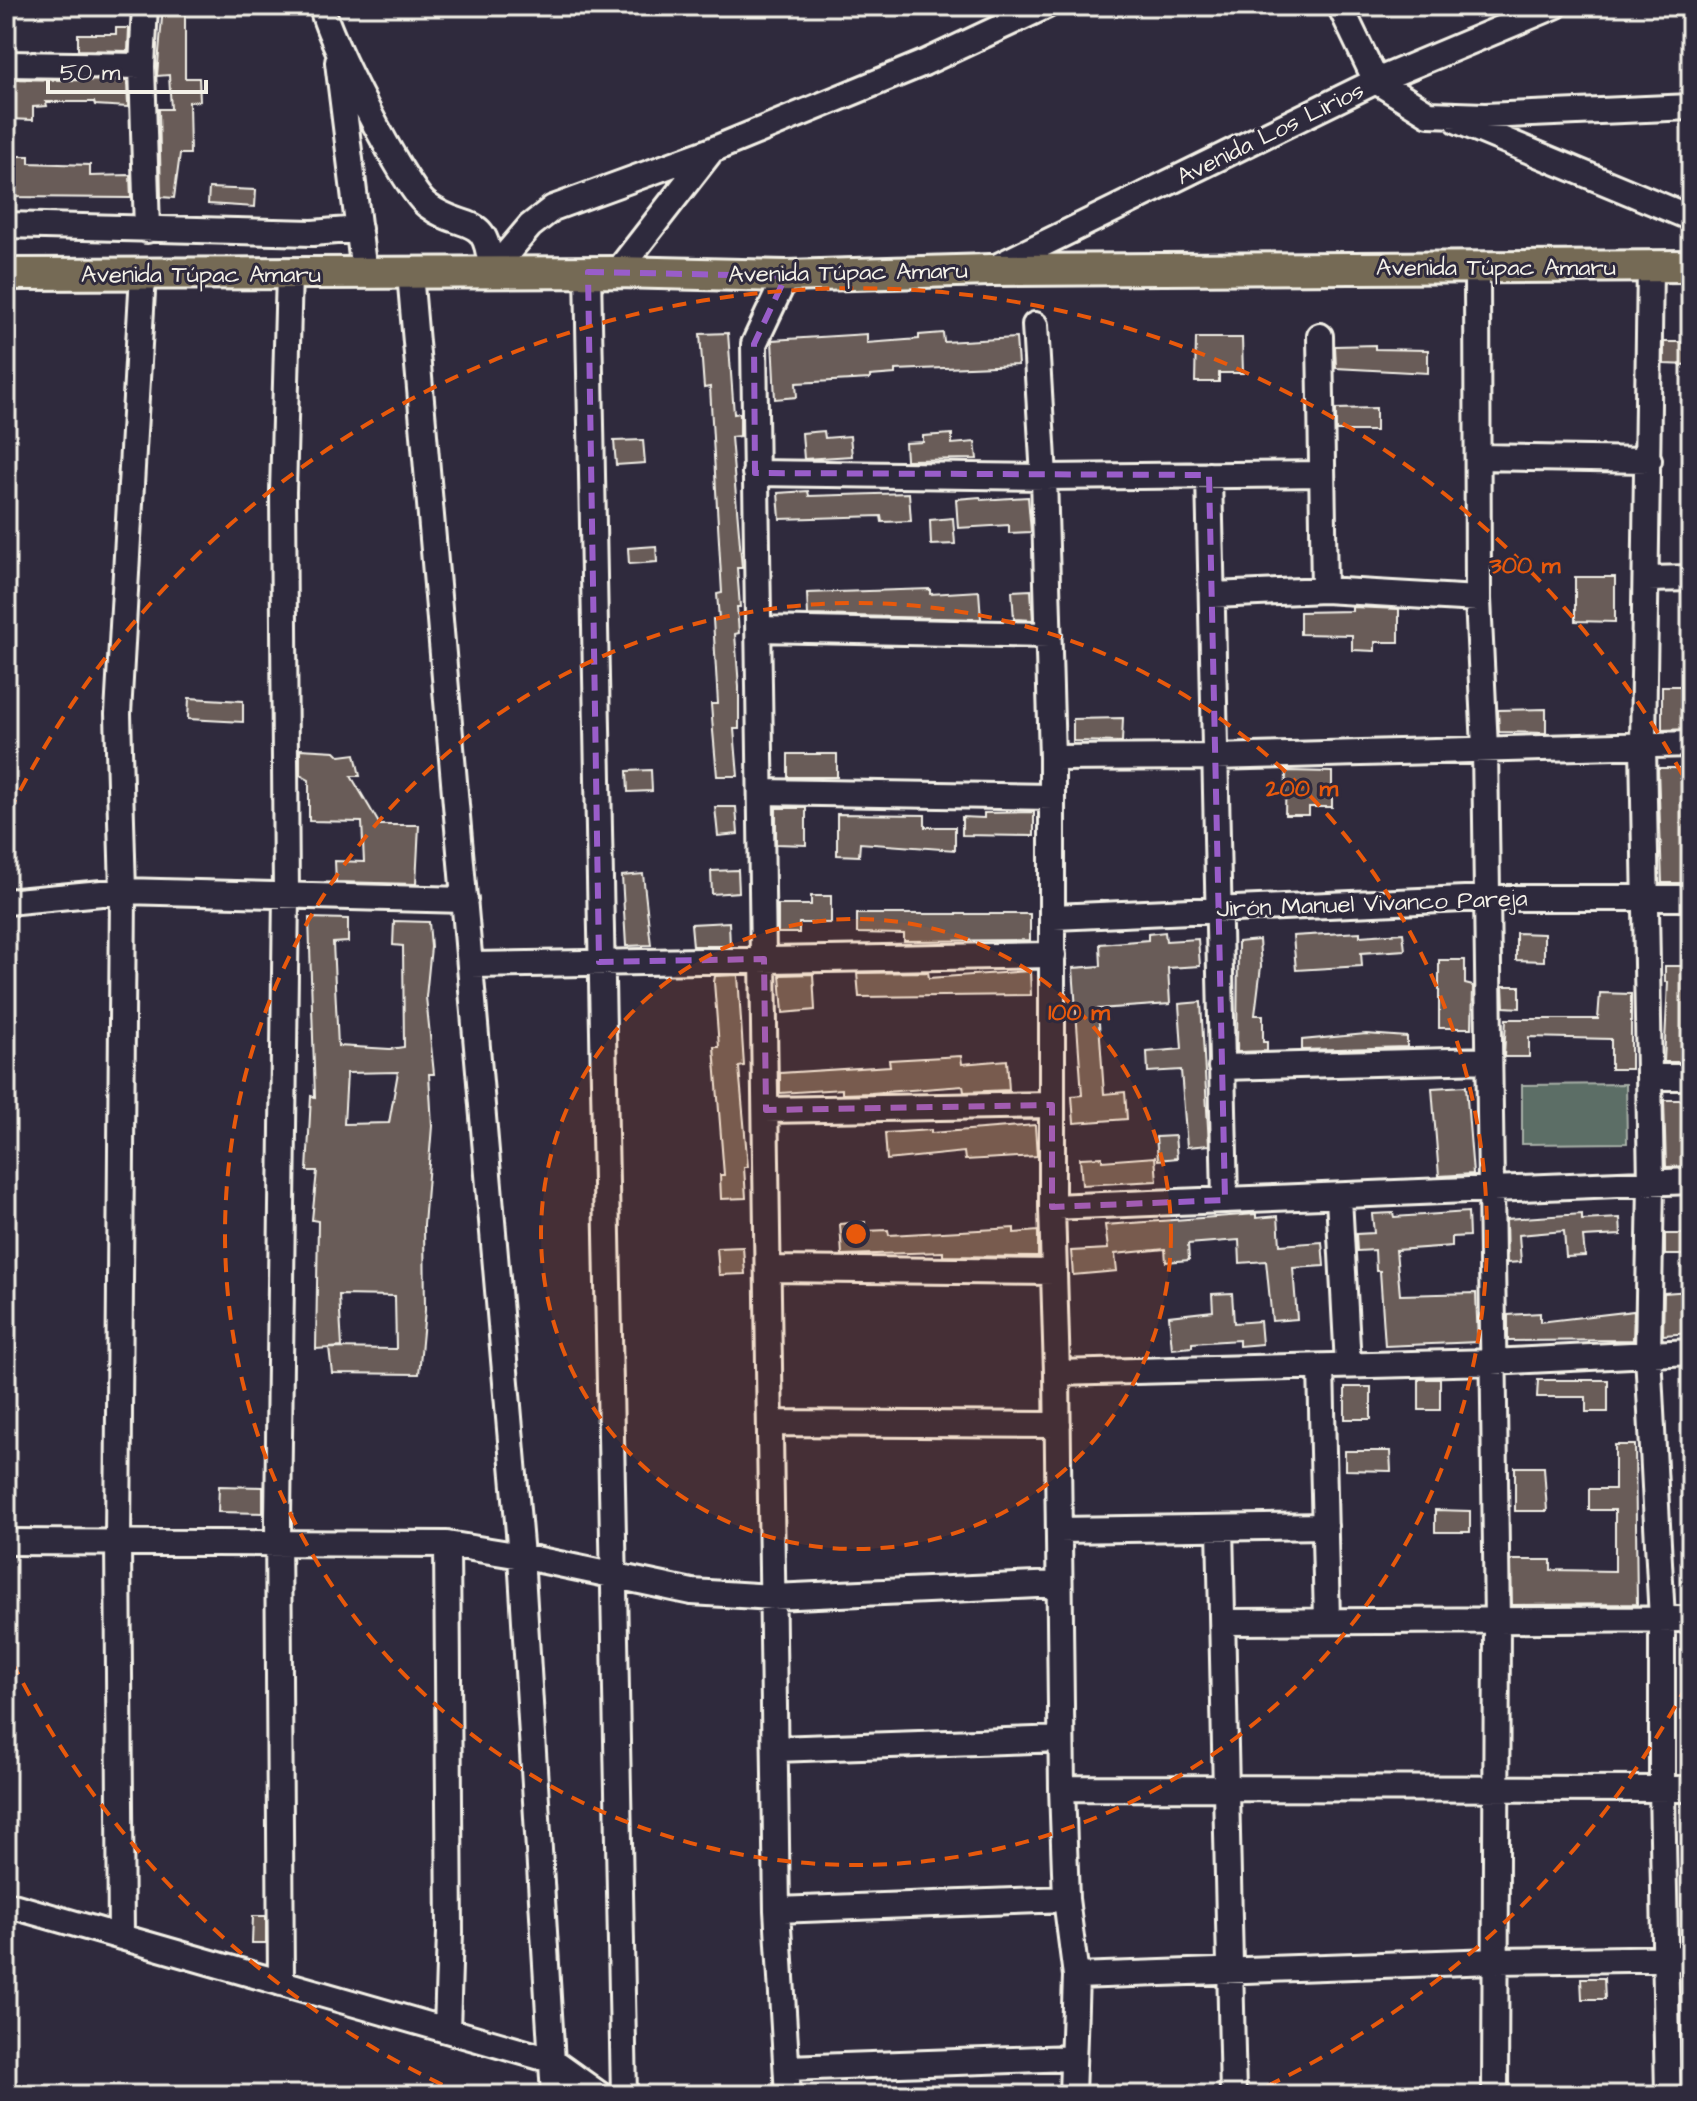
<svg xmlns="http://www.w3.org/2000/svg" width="1697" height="2101" viewBox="0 0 1697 2101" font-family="'Architects Daughter',sans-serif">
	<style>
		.green { fill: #5b6e66; stroke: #a8b0a7; stroke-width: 2 }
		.building { fill: #695c58; stroke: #f4f1e8; stroke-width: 2; fill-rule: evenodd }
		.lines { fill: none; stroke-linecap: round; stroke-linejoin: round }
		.minor-casing { stroke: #f4f1e8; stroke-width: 30 }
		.major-casing { stroke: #f4f1e8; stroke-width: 36 }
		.minor { stroke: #2f2a3d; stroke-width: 24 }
		.major { stroke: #756a55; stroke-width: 30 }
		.marked { fill: none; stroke: #995dc9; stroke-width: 6; stroke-dasharray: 16 10; stroke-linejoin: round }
		.ring { fill: none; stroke: #e8590c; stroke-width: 4; stroke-dasharray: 14 10 }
		.labels { text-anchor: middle; stroke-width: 6; stroke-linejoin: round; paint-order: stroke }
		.street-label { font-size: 24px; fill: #f4f1e8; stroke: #2f2a3d }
		.centre { fill: #e8590c; stroke: #2f2a3d; stroke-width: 4 }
		.ring-label { font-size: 24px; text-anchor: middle; font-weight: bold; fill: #e8590c; stroke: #2f2a3d; stroke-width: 6; stroke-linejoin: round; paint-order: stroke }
	</style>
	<rect width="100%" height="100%" fill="#2f2a3d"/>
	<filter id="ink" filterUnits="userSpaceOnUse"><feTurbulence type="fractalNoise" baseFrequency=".0125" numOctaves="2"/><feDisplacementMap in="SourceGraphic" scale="16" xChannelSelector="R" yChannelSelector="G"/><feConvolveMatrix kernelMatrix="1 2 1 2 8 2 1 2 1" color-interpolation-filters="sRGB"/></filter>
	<g filter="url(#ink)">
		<path class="green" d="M 1626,1084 L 1627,1143 L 1522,1144 L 1522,1085 Z"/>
		<path class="building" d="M 163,6 L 185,6 L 185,78 L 199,78 L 200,101 L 189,102 L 190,154 L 180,154 L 174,198 L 161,197 L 159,109 L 171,109 L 169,75 L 157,76 Z
			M 116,28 L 129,28 L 128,51 L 78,50 L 78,34 L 116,34 Z
			M 6,79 L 127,81 L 128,107 L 95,105 L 94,102 L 46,102 L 47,106 L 33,107 L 33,120 L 7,119 Z
			M 6,156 L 29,156 L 29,163 L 90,165 L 90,176 L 130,175 L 131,198 L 6,197 Z
			M 209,188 L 256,190 L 255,207 L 208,204 Z
			M 728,333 L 734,414 L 740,413 L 740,436 L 731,437 L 742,568 L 737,568 L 740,607 L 737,607 L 739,633 L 735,634 L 739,687 L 739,729 L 734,729 L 738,776 L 717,776 L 713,731 L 711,704 L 718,704 L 713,619 L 719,619 L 717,594 L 722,593 L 710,387 L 704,388 L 700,334 Z
			M 943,333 L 944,342 L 1016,338 L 1018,365 L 895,370 L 895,374 L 870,376 L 870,379 L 796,383 L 797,397 L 775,399 L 772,340 L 867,334 L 867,343 L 919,339 L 919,335 Z
			M 1196,338 L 1242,338 L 1243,373 L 1219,373 L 1219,382 L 1195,382 Z
			M 1664,342 L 1691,342 L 1691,365 L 1664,364 Z
			M 1375,345 L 1375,349 L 1428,350 L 1428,373 L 1336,368 L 1335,346 Z
			M 1376,408 L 1376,431 L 1336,431 L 1336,409 Z
			M 824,431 L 825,438 L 850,436 L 852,456 L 804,459 L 802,433 Z
			M 952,434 L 952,444 L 975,442 L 977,459 L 906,460 L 905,443 L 923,442 L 923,436 Z
			M 643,440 L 645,463 L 616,465 L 614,441 Z
			M 808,491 L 809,496 L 909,493 L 911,521 L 882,522 L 881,516 L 780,519 L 778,493 Z
			M 980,497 L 981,500 L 1028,497 L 1031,532 L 1009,533 L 1009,525 L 958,528 L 956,499 Z
			M 953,518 L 955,544 L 931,545 L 930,520 Z
			M 656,546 L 657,562 L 629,564 L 628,548 Z
			M 1575,577 L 1615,577 L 1615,622 L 1575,621 Z
			M 930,589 L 930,594 L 979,591 L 981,619 L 808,615 L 807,593 Z
			M 1031,590 L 1033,620 L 1014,619 L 1012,591 Z
			M 1352,607 L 1399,609 L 1399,642 L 1375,642 L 1375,651 L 1352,650 L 1352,635 L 1300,634 L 1300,612 L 1352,611 Z
			M 1662,686 L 1691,686 L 1691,729 L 1662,730 Z
			M 189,698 L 243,701 L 243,722 L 188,719 Z
			M 1546,709 L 1546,733 L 1499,732 L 1498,710 Z
			M 1123,718 L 1122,742 L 1073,741 L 1073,719 Z
			M 300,749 L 335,751 L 340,756 L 355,754 L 360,776 L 351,776 L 380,825 L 419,825 L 416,884 L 336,882 L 335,861 L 364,862 L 362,822 L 309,821 L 309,780 L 300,775 Z
			M 788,754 L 837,754 L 837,777 L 788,777 Z
			M 1658,768 L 1691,768 L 1691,883 L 1662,883 Z
			M 651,770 L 652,791 L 628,792 L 627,771 Z
			M 1286,771 L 1332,772 L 1332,807 L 1309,807 L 1309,815 L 1285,815 Z
			M 715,807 L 736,807 L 738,834 L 718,836 Z
			M 776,808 L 806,808 L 806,845 L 776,844 Z
			M 1034,812 L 1034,836 L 962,835 L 962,817 L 984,818 L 984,813 Z
			M 837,814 L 925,815 L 925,827 L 955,827 L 955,850 L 860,843 L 859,856 L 837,855 Z
			M 738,870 L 739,892 L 712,894 L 711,871 Z
			M 643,874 L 651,945 L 626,946 L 622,876 Z
			M 811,896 L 831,896 L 831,923 L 799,923 L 799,933 L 778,933 L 778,905 L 811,905 Z
			M 857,914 L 1030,914 L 1030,940 L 904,941 L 904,934 L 857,933 Z
			M 309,918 L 348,919 L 348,942 L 333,943 L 338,1046 L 390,1049 L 404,1047 L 403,946 L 393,945 L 394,921 L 429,922 L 431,947 L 426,997 L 434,1074 L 429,1074 L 432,1126 L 424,1225 L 425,1310 L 419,1374 L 332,1373 L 329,1348 L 316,1349 L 318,1221 L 312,1220 L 317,1171 L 307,1171 L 311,1096 L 315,1097 ZM 398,1072 L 389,1123 L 344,1124 L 347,1073 ZM 339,1295 L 395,1296 L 396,1349 L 329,1348 L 342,1347 Z
			M 729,922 L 730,946 L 693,946 L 691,924 Z
			M 1165,932 L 1166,941 L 1198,939 L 1200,966 L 1168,968 L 1170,1004 L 1098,1009 L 1104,1094 L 1125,1092 L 1127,1119 L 1074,1123 L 1072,1096 L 1082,1095 L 1073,968 L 1101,966 L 1100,944 L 1148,940 L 1148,934 Z
			M 1360,932 L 1360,936 L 1403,933 L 1405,950 L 1361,953 L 1362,966 L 1296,970 L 1293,936 Z
			M 1516,933 L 1544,934 L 1544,961 L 1516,960 Z
			M 1259,940 L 1261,966 L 1255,1015 L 1263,1015 L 1263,1042 L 1267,1042 L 1267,1051 L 1237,1052 L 1238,942 Z
			M 1439,960 L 1465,960 L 1465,984 L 1473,986 L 1472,1028 L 1439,1028 Z
			M 1665,966 L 1691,966 L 1691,1062 L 1664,1062 L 1668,982 L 1665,982 Z
			M 1030,971 L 1031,995 L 859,997 L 857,973 L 928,972 L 929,978 Z
			M 813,974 L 815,1010 L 783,1013 L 780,975 Z
			M 738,975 L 744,1066 L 739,1067 L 748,1167 L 744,1167 L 746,1198 L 721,1199 L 720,1175 L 724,1175 L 714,1047 L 719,1047 L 714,982 L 715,976 Z
			M 1503,986 L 1520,986 L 1520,1008 L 1504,1007 Z
			M 1600,993 L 1631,994 L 1631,1069 L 1611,1069 L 1611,1039 L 1529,1037 L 1529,1057 L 1504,1057 L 1506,1019 L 1598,1019 Z
			M 1201,1002 L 1209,1145 L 1187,1147 L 1181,1070 L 1148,1072 L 1147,1052 L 1182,1049 L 1179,1004 Z
			M 1366,1034 L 1407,1037 L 1407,1047 L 1302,1050 L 1302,1040 Z
			M 961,1056 L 962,1064 L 1007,1060 L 1009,1090 L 964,1092 L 963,1086 L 871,1093 L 842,1094 L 842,1089 L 780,1093 L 780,1073 L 890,1066 L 889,1060 Z
			M 1466,1086 L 1473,1174 L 1439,1176 L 1432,1088 Z
			M 1664,1100 L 1688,1100 L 1688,1155 L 1691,1155 L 1691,1166 L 1666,1167 Z
			M 1035,1125 L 1037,1156 L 965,1160 L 964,1152 L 887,1160 L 885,1133 L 931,1130 L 931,1133 Z
			M 1175,1136 L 1177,1158 L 1158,1160 L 1156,1137 Z
			M 1102,1157 L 1102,1161 L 1155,1157 L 1157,1181 L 1082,1185 L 1080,1158 Z
			M 1468,1212 L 1469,1236 L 1452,1237 L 1452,1246 L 1396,1250 L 1400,1295 L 1476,1293 L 1478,1342 L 1385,1346 L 1380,1271 L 1376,1271 L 1375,1250 L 1357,1251 L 1356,1234 L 1374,1233 L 1372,1214 L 1393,1213 L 1394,1217 Z
			M 1256,1214 L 1256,1218 L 1278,1216 L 1280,1245 L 1322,1242 L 1324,1266 L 1293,1268 L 1297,1319 L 1272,1321 L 1266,1261 L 1240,1263 L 1239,1240 L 1188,1244 L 1189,1260 L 1166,1262 L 1165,1249 L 1115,1254 L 1117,1271 L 1073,1275 L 1071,1251 L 1108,1249 L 1105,1225 Z
			M 1582,1214 L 1582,1220 L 1620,1218 L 1621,1235 L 1583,1237 L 1585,1256 L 1566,1257 L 1564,1231 L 1519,1235 L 1521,1262 L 1507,1263 L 1506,1219 Z
			M 865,1222 L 865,1231 L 888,1230 L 889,1235 L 1014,1228 L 1014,1233 L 1038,1231 L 1038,1257 L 943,1256 L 943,1252 L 842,1255 L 840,1224 Z
			M 1665,1234 L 1691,1234 L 1691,1255 L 1665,1255 Z
			M 743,1247 L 745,1274 L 719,1275 L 717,1248 Z
			M 1690,1291 L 1691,1333 L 1663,1335 L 1664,1293 Z
			M 1232,1293 L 1234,1323 L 1260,1321 L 1262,1344 L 1239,1346 L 1239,1340 L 1192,1343 L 1192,1347 L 1172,1349 L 1169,1316 L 1213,1311 L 1212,1294 Z
			M 1634,1311 L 1633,1340 L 1508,1341 L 1508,1315 L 1540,1313 L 1540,1322 Z
			M 1419,1379 L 1440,1379 L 1440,1410 L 1419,1410 Z
			M 1538,1380 L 1608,1380 L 1608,1412 L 1586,1412 L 1586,1397 L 1537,1397 Z
			M 1345,1387 L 1371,1387 L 1371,1419 L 1345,1419 Z
			M 1615,1445 L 1635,1445 L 1637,1604 L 1512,1605 L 1511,1560 L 1551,1560 L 1551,1570 L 1615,1571 L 1615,1510 L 1589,1510 L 1589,1489 L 1615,1489 Z
			M 1345,1451 L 1390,1451 L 1391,1471 L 1345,1470 Z
			M 1515,1467 L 1544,1467 L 1547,1511 L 1515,1511 Z
			M 219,1486 L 263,1487 L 263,1513 L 218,1512 Z
			M 1435,1510 L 1470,1511 L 1470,1532 L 1435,1532 Z
			M 253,1916 L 266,1916 L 266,1943 L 252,1943 Z
			M 1581,1978 L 1604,1978 L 1605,1999 L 1582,1999 Z"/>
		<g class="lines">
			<g class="minor-casing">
				<path id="minor" d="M 145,6 L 142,66 L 147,230
					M 322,6 C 325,33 405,189 427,205 C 465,234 487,209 491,272
					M 1340,6 L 1376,81 L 1429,114 L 1485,116 L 1691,107
					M 338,62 L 364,273
					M 6,64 L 142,66
					M 1458,121 L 1691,218
					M 6,225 L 313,233 L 359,229
					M 1477,267 L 1478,599 L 1485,748 L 1497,1622 L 1495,2095
					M 1650,267 L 1643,745 L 1651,1183 L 1648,1354 L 1662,1619 L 1662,1788 L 1668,2095
					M 992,269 L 1376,81 L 1555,6
					M 491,272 L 530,226 L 553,208 L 712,150 L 924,63 L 1046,6
					M 588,272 L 624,2095
					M 617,272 L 712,150
					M 410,273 L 521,1556 L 554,2095
					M 786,276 L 754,344 L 777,1910 L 788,2095
					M 1035,325 L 1044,477 L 1052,758 L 1052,1207 L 1057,1373 L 1062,1788 L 1066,1899 L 1076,1976 L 1072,2095
					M 1320,336 L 1324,590
					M 1478,457 L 1649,460
					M 755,473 L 1044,477 L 1322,474
					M 1209,475 L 1225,1200
					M 1648,579 L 1691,578
					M 1213,595 L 1324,590 L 1478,599
					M 759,629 L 1049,635
					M 1052,758 L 1213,757 L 1691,744
					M 762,792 L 1052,797
					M 6,902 L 123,891 L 465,900
					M 1054,917 L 1487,898 L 1691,898
					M 471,965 L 1053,955
					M 1221,1067 L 1488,1060
					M 1649,1077 L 1691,1077
					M 766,1110 L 1052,1105
					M 1339,1198 L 1348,1365
					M 1052,1207 L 1691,1181
					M 768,1269 L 1054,1272
					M 1321,1367 L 1327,1621
					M 1057,1373 L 1492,1362 L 1691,1352
					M 771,1423 L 1058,1425
					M 1220,1528 L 1233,2095
					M 1059,1530 L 1325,1526
					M 6,1542 L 447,1544 L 521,1556 L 692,1592 L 773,1597 L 1059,1584
					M 1223,1622 L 1691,1619
					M 775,1749 L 1061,1739
					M 1062,1788 L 1691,1789
					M 6,1904 L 551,2060 L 600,2095
					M 777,1910 L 1066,1899
					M 121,1937 L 118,1542 L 123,891 L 118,714 L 143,274
					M 1076,1976 L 1494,1961 L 1691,1958
					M 281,1983 L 278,1519 L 286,894 L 283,492 L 289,273
					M 447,2030 L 450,1932 L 447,1544
					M 787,2068 L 1072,2058"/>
			</g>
			<g class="major-casing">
				<path id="major" d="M 6,274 L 617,272 L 786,276 L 990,270 L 1691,266"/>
			</g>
			<use href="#minor" class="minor"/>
			<use href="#major" class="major"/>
		</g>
	</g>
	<path class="marked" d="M 588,272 L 786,276 L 754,344 L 755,473 L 1209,475 L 1225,1200 L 1052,1207 L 1052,1105 L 766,1110 L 764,959 L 599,962 Z"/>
	<circle cx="856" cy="1234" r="315" fill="#e8590c" fill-opacity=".12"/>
	<g class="ring">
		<circle cx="856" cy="1234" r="315"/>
		<circle cx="856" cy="1234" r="631"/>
		<path d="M1687 1685A946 946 0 0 1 1248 2095M464 2095A946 946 0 0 1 9 1656M9 812A946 946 0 0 1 1687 783"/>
	</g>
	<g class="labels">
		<g class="street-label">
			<text transform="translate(1270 133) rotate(-26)" y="8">Avenida Los Lirios</text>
			<text x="1496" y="275">Avenida Túpac Amaru</text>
			<text transform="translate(848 272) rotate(-1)" y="8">Avenida Túpac Amaru</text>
			<text x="201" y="282">Avenida Túpac Amaru</text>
			<text transform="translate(1372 903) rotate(-2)" y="8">Jirón Manuel Vivanco Pareja</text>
		</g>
	</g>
	<circle cx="856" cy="1234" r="12" class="centre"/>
	<g class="ring-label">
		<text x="1525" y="573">300 m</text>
		<text x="1302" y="796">200 m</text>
		<text x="1079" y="1020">100 m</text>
	</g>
	<rect width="1697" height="2101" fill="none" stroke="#2f2a3d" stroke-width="32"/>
	<rect x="16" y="16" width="1665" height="2069" fill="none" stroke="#f4f1e8" stroke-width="3" filter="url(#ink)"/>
	<path d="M48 80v12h158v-12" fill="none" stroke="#f4f1e8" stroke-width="4"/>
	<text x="60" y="80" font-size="24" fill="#f4f1e8" stroke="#2f2a3d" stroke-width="6" paint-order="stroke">50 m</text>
</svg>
